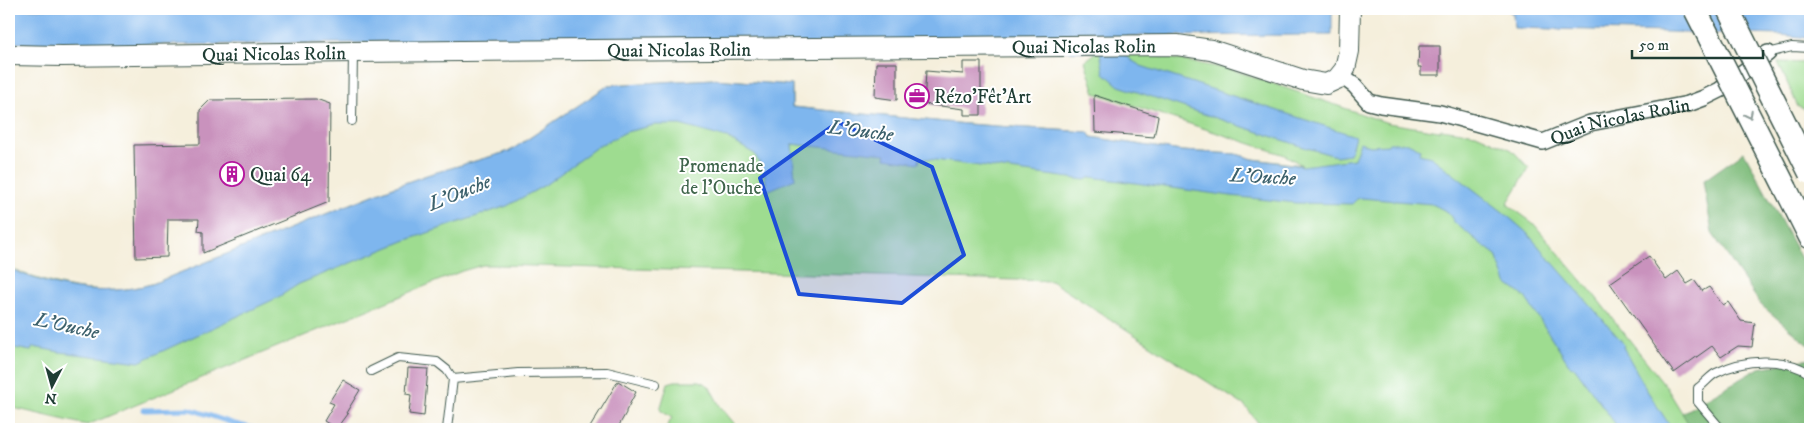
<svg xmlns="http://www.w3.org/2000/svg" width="1819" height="438" viewBox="0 0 1819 438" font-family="'IM FELL DW Pica',serif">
  <rect width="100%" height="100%" fill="#fff"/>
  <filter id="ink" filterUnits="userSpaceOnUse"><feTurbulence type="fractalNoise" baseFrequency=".02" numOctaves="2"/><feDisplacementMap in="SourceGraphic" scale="10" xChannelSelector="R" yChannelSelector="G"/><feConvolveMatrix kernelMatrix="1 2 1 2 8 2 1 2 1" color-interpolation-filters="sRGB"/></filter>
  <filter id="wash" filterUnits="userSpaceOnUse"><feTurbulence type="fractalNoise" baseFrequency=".0096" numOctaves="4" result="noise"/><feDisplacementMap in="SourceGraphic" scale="20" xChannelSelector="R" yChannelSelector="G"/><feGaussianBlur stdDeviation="1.12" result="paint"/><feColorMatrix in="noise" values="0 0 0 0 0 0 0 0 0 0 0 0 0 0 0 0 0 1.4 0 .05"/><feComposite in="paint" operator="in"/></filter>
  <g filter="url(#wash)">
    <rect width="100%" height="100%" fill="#f5efdc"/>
    <path fill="#9edc90" stroke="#5e8c62" d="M1131,51L1233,70L1388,123L1439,131L1441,129L1476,134L1512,150L1529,168L1507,204L1533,223L1591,291L1665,385L1692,429H1263L1245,406L1051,281L498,265H483L462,271L87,425L9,407V268C59,288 98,298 152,284L388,189L427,175L510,151L609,85L714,79L792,85V107L966,124L1088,132L1091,137L1181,151L1236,154L1253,159L1302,165L1285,155L1095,93L1085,61L1097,52Z
      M1778,62L1810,63V111L1798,107Z
      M675,381H700L709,386L720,406L733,422L742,429H665L672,418L660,410L668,383Z"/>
    <path fill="#7ebc7a" stroke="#4e7c57" d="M1744,152L1810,275V346L1761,305L1712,233L1703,181Z
      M1810,359V429H1692L1682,413L1759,368Z"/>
    <path fill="#7eb6ee" stroke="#4e7a91" d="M9,9H1810V38L1781,35L1514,28L1513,14L1506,9L1332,12V35L1126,36L1123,52L1131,60L1141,66L1355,136L1350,154L1336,156L1307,148L1119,86L1104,73L1100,52L647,40L46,46L9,42Z
      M714,79L792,85V107L966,124L1088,132L1091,137L1181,151L1236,154L1253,159L1303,166L1354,159L1360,142L1370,146L1388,145L1389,143H1408L1420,149L1419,154L1431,157L1503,212L1526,232L1625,345L1623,347L1648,392L1672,429H1619L1575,368L1570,366L1525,297L1506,283L1496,255L1481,244L1454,222L1448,212L1432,204L1361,198L1357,199L1352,204L1296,203L1231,196L1091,177L1085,180L920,158L919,163L885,158L886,154L792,144L795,179L767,191L765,175L755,154L727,138L680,125H655L626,132L598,146L545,185L507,206L404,241L299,284L277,298L139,362L60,352L33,347L31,351L9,347V268C56,290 102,297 152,284L388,189L427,175L510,151L609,85Z"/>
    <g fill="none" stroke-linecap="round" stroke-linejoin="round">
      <path stroke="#7eb6ee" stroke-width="5" d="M144,410L190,409L235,424L256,429"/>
    </g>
    <g id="blocks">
      <path fill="#c992bd" d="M1419,46H1440V75H1421V67H1418Z
        M963,62H981V115H964V109L924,104L926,71L963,74Z
        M876,63H897V100L875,97Z
        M1094,95L1158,116L1154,137L1095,132Z
        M316,99L330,104L329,202L203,253V232L198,231L199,219H168L167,257L136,258L134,145L200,144V110L210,100Z
        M1649,256L1666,280L1678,271L1687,284L1694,280L1702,291L1709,287L1723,305L1728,302L1741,321L1755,323L1752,347L1738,346L1721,357L1712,346L1674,373L1610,283Z
        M408,368L428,369L424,416L409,414L411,395L406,394Z
        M343,380L360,390L346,413L348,414L337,429L324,421L334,404L329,402Z
        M618,381L636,392L626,411V413L617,429H589Z"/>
    </g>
  </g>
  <g filter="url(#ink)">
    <use href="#blocks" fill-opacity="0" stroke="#3f584d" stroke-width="1"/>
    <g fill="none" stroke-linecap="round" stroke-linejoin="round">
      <defs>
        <path id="lane" d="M1768,53L1792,47L1810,48
          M352,121L353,53
          M371,371L398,358L437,362L447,370L453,379L447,429
          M453,379L518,373L607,372L656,384
          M1721,429L1698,402V388C1704,384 1710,376 1716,373C1743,359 1785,356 1810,374"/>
        <g id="street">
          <path id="s1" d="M1340,75L1355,86L1369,102L1381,105L1440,113L1543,142L1590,123L1688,104L1704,98L1720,90L1768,53"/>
        </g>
        <g id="secondary">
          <path id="s2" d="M9,55L62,56L353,52L1177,45L1211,50L1303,80L1326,84L1337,79L1345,69L1349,51L1350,9"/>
        </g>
        <path id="primary" d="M1786,189L1810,237"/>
      </defs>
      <use href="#lane" stroke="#3f584d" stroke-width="10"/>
      <use href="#street" stroke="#3f584d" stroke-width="18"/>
      <use href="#secondary" stroke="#3f584d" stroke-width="22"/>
      <use href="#primary" stroke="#3f584d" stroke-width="25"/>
      <use href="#lane" stroke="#fff" stroke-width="8"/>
      <use href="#street" stroke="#fff" stroke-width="15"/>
      <use href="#secondary" stroke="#fff" stroke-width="20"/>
      <use href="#primary" stroke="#fff" stroke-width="22"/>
      <defs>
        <path id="primary-bridge" d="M1695,9L1786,189
          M1728,9L1810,173"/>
      </defs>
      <use href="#primary-bridge" stroke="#3f584d" stroke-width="25" stroke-linecap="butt"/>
      <use href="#primary-bridge" stroke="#fff" stroke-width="22"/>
    </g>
    <defs><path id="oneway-chevron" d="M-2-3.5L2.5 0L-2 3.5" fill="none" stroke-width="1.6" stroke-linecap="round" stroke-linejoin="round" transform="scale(1.25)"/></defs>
    <use stroke="#8f9e9a" href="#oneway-chevron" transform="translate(1749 115) rotate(63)"/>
  </g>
  <path fill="#1d4ed8" fill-opacity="0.2" stroke="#1d4ed8" stroke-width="4" stroke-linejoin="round" d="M838,122L932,167L964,255L902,303L799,294L760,178Z"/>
  <defs>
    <symbol id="office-ring" viewBox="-11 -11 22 22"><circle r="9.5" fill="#fff" stroke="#b5179e" stroke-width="1.5"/><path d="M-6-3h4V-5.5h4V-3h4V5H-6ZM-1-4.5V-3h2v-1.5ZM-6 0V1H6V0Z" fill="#b5179e"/></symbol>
    <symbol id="building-ring" viewBox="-11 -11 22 22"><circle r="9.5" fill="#fff" stroke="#b5179e" stroke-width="1.5"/><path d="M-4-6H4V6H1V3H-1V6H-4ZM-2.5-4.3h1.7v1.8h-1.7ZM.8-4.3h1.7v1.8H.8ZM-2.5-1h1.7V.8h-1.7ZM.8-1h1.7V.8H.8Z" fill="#b5179e"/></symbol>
  </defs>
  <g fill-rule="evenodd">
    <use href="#office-ring" x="903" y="82" width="28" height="28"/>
    <use href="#building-ring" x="218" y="160" width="28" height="28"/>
  </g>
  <g text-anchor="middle" stroke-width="4" stroke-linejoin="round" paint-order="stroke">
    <g font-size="19" fill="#1f3d34" stroke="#fff">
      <text dy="7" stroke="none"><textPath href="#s2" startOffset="1075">Quai Nicolas Rolin</textPath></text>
      <text dy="7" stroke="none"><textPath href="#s2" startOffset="670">Quai Nicolas Rolin</textPath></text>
      <text dy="7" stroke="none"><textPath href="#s2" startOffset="265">Quai Nicolas Rolin</textPath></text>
      <text dy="7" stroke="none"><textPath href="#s1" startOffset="299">Quai Nicolas Rolin</textPath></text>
    </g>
    <g font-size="19" fill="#1f3d34" stroke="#fff" text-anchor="start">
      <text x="934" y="103">Rézo'Fêt'Art</text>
      <text x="250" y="181">Quai 64</text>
    </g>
    <g font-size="19" fill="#3f654b" stroke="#fff">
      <text x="721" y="172">Promenade<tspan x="721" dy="22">de l'Ouche</tspan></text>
    </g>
    <g font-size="20" font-style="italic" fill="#3c616c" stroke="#fff">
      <text transform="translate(861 130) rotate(7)" y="7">L'Ouche</text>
      <text transform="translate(1263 176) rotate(3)" y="7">L'Ouche</text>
      <text transform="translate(459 192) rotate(-22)" y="7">L'Ouche</text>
      <text transform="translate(67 325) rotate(12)" y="7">L'Ouche</text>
    </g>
  </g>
  <rect width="1819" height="438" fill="none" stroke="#fff" stroke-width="30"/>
  <g transform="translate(52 386) rotate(186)" stroke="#ffffff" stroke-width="4" paint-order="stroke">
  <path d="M0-4L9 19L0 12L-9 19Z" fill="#1f3d34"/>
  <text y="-8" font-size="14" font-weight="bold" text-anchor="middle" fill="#1f3d34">N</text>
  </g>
  <path d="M1632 50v8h131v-8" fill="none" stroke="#1f3d34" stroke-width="2.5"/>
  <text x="1639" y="50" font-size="15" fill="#1f3d34" stroke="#ffffff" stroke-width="4" paint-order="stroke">50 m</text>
</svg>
